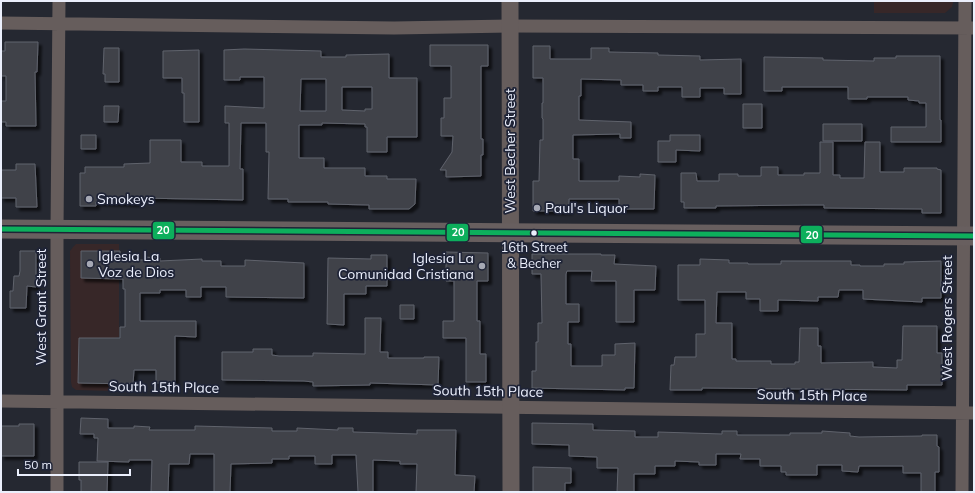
<svg xmlns="http://www.w3.org/2000/svg" width="975" height="493" viewBox="0 0 975 493" font-family="Mulish,sans-serif">
  <defs>
    <filter id="shadow"><feDropShadow dx="3.5" dy="3.5" stdDeviation="1" flood-color="#0009"/></filter>
  </defs>
  <rect width="100%" height="100%" fill="#252831"/>
  <path fill="#372728" d="M874,1H953V3L952,7L945,13H874Z
    M76,244H119V337L114,338V391L76,390L72,387L71,382L70,251L73,247Z"/>
  <path fill="#3f424a" stroke="#60636c" fill-rule="evenodd" filter="url(#shadow)" d="M5,42H38L37,72H35L36,126H6V122H1V101H6V76H1V51H5Z
    M430,45H488V66H481V139H483V155H481V176L446,177V170H440L452,152L453,136H441V118H444V98H451V66H430Z
    M533,46H550V59H591V48H609V52L658,53V55L700,56V60L741,59V94H724V88H700V97H682V87H658V91H643V85H621V80L581,79V96H579V120L631,122V138H620V134L573,135V159H579V181H619V176L640,177V174L655,175L654,209H619V199H569V211H533V181H539L540,140H543V119L542,118V103H543V78H533Z
    M104,48H119V82H105V74H103Z
    M244,49L321,51V57H346V55L389,54V78H417V137H387V152H367V127H365V124L322,123V125H299V158H324V168H365V176H387V179H416L415,204L409,209H369V205L328,204V202H288V199H268L269,152H266V123H241L240,169H243V200L140,198V203L96,202V206H80V173H85V167H124V164L150,163V140H181V162H202V166H229V123H225V106L264,108V77H240V80H224V50ZM301,79H326V111H300ZM342,87H372V109H365V111L342,110Z
    M199,50V122H184V93H182V78H163V51Z
    M896,56H940V120H941V142H891V127H926V103H919V101L908,100V97H867V99H848V87H782V91H764V57L823,58V60L874,61V58H896Z
    M743,104H762V128H743Z
    M104,106H119L118,122H104Z
    M823,124H862V141H823Z
    M81,135H96V149H81Z
    M670,135H700V151L676,150V162H658V141H670Z
    M820,142H833V175H840V178H864L865,142H880V172H904V168H937V169L941,170V213H922V209L824,208V205H804L716,206V208H684V202H681V173H696L697,181H719V174H738V176H761V167H778V175H804V173H820Z
    M16,164H35L37,207H16V198H1V170H16Z
    M20,251H36V287L27,286L26,308H10V291H13L14,276H19L20,271Z
    M81,251H120V260H144V257L160,258V261L202,259V261H221V266H245V260L304,263V298L226,297V287H201V297H186V290H160V293H140V321H196V337L175,336V383H156V370H134L133,384L78,383L79,338H120V327H125V289H123V279L81,278Z
    M446,252L488,253V281H477V321H480V354H486V382H466V338H443V321H454V281H446Z
    M532,254H601V255H615L614,264L656,266L655,290H634V322H616V281H591L592,271H567L566,274V304H579V322H568V344H571V366H602V355H615V344L635,343L634,388H625V390L532,388V371H536V342H538V323H542L541,274H532Z
    M371,255H387V286H366V294H344V325L327,324L328,258L371,259Z
    M700,259L729,260V263H748V264H781V261H851V265H860V266H884V264H904V262L941,261V298H922V302L863,299V290H839L838,297H818V301L778,300V311H760V299H746V292H717L716,323H732V359H736V361H771V364H795V362H799L800,328H818V346H821V363L873,362V367L897,368V360H902L903,326H937V353H942V385H907V390L702,388V390H670L671,365H674L675,357H696V334H705V300H678V265H700Z
    M400,305H414V319H400Z
    M365,318H381L380,352H388V358H424V357H439L438,385L370,383V385L313,386V382L304,381L222,380V352H253V349H272V355L279,356H313V353L365,354Z
    M81,418L108,419V428H134V426L150,427L149,430H195V426L272,428V431H297V428L338,430V428H353V432L417,434V430H456L455,475L475,476L474,492H416L417,464H400V461L373,460V492H358L356,455H332V464H315V456H289V459H272V463L231,464L230,492H214V454H190L189,464H169L168,492H151L152,460H129V462L97,461L98,438H94V434H80Z
    M532,423L593,424V430L635,431V437H658V432L722,434V431H737V435H790V433H822V431L850,433V436L859,437L922,436V435H937V446L939,447V472H935V492H921V473H903V466H859L858,472L842,471V465H817V475H786V472H781V466H760V459H740L741,454H716V465H699V462L675,461V466H655V474H634V492H617L618,468H597V457L569,456V445L532,444Z
    M19,424H34V456H1V426H19Z
    M79,462H108L107,492H81V480H79Z
    M533,467L571,468V483H565V492H533Z"/>
  <g fill="none" stroke-linecap="round" stroke-linejoin="round">
    <path stroke="#665d5c" stroke-width="13" d="M1,23L394,28L510,26L974,28
      M1,401L974,413
      M57,492V229L59,1
      M962,492L965,1"/>
    <path stroke="#665d5c" stroke-width="17" d="M510,1L511,492"/>
    <path stroke="#685f5f" stroke-width="19" d="M1,229L974,236"/>
    <defs>
      <path id="bus-1" d="M1,229L974,236"/>
    </defs>
    <use href="#bus-1" stroke="#1f2437" stroke-width="8"/>
    <use href="#bus-1" stroke="#0daf5c" stroke-width="5"/>
  </g>
  <g fill="#a6a9b5" stroke="#1f2437" stroke-width="1.5">
    <circle cx="89" cy="199" r="4"/>
    <circle cx="537" cy="208" r="4"/>
    <circle cx="90" cy="264" r="4"/>
    <circle cx="482" cy="266" r="4"/>
  </g>
  <circle fill="#ebeffc" stroke="#1f2437" stroke-width="1.5" cx="534" cy="233" r="3.5"/>
  <g text-anchor="middle" stroke-width="3.5" stroke-linejoin="round" paint-order="stroke">
    <g font-size="13" fill="#ebeffc" stroke="#1f2437">
      <text x="534" y="252">16th Street<tspan x="534" dy="16">&amp; Becher</tspan></text>
    </g>
    <g font-size="14" fill="#ebeffc" stroke="#1f2437">
      <text transform="translate(510 151) rotate(-90)" y="5">West Becher Street</text>
      <text transform="translate(41 307) rotate(-90)" y="5">West Grant Street</text>
      <text transform="translate(947 318) rotate(-90)" y="5">West Rogers Street</text>
      <text transform="translate(164 387) rotate(1)" y="5">South 15th Place</text>
      <text transform="translate(488 391) rotate(1)" y="5">South 15th Place</text>
      <text transform="translate(812 395) rotate(1)" y="5">South 15th Place</text>
    </g>
    <g font-size="14" fill="#ebeffc" stroke="#1f2437" text-anchor="start">
      <text x="97" y="204">Smokeys</text>
      <text x="545" y="213">Paul's Liquor</text>
      <text x="98" y="261">Iglesia La<tspan x="98" dy="16">Voz de Dios</tspan></text>
      <text x="474" y="263" text-anchor="end">Iglesia La<tspan x="474" dy="16">Comunidad Cristiana</tspan></text>
    </g>
  </g>
  <g stroke="#1f2437" stroke-width="1.5">
    <rect x="152" y="221" width="23" height="19" rx="4" fill="#0daf5c"/>
    <rect x="446" y="223" width="23" height="19" rx="4" fill="#0daf5c"/>
    <rect x="800" y="225" width="23" height="19" rx="4" fill="#0daf5c"/>
  </g>
  <g font-size="11" text-anchor="middle" font-weight="bold" fill="#fff">
    <text x="163" y="234">20</text>
    <text x="458" y="236">20</text>
    <text x="812" y="239">20</text>
  </g>
  <rect width="975" height="493" fill="none" stroke="#ebeffc" stroke-width="4"/>
  <path d="M18 469v6h112v-6" fill="none" stroke="#ebeffc" stroke-width="2"/>
  <text x="24" y="469" font-size="12" fill="#ebeffc" stroke="#1f2437" stroke-width="3" paint-order="stroke">50 m</text>
</svg>
